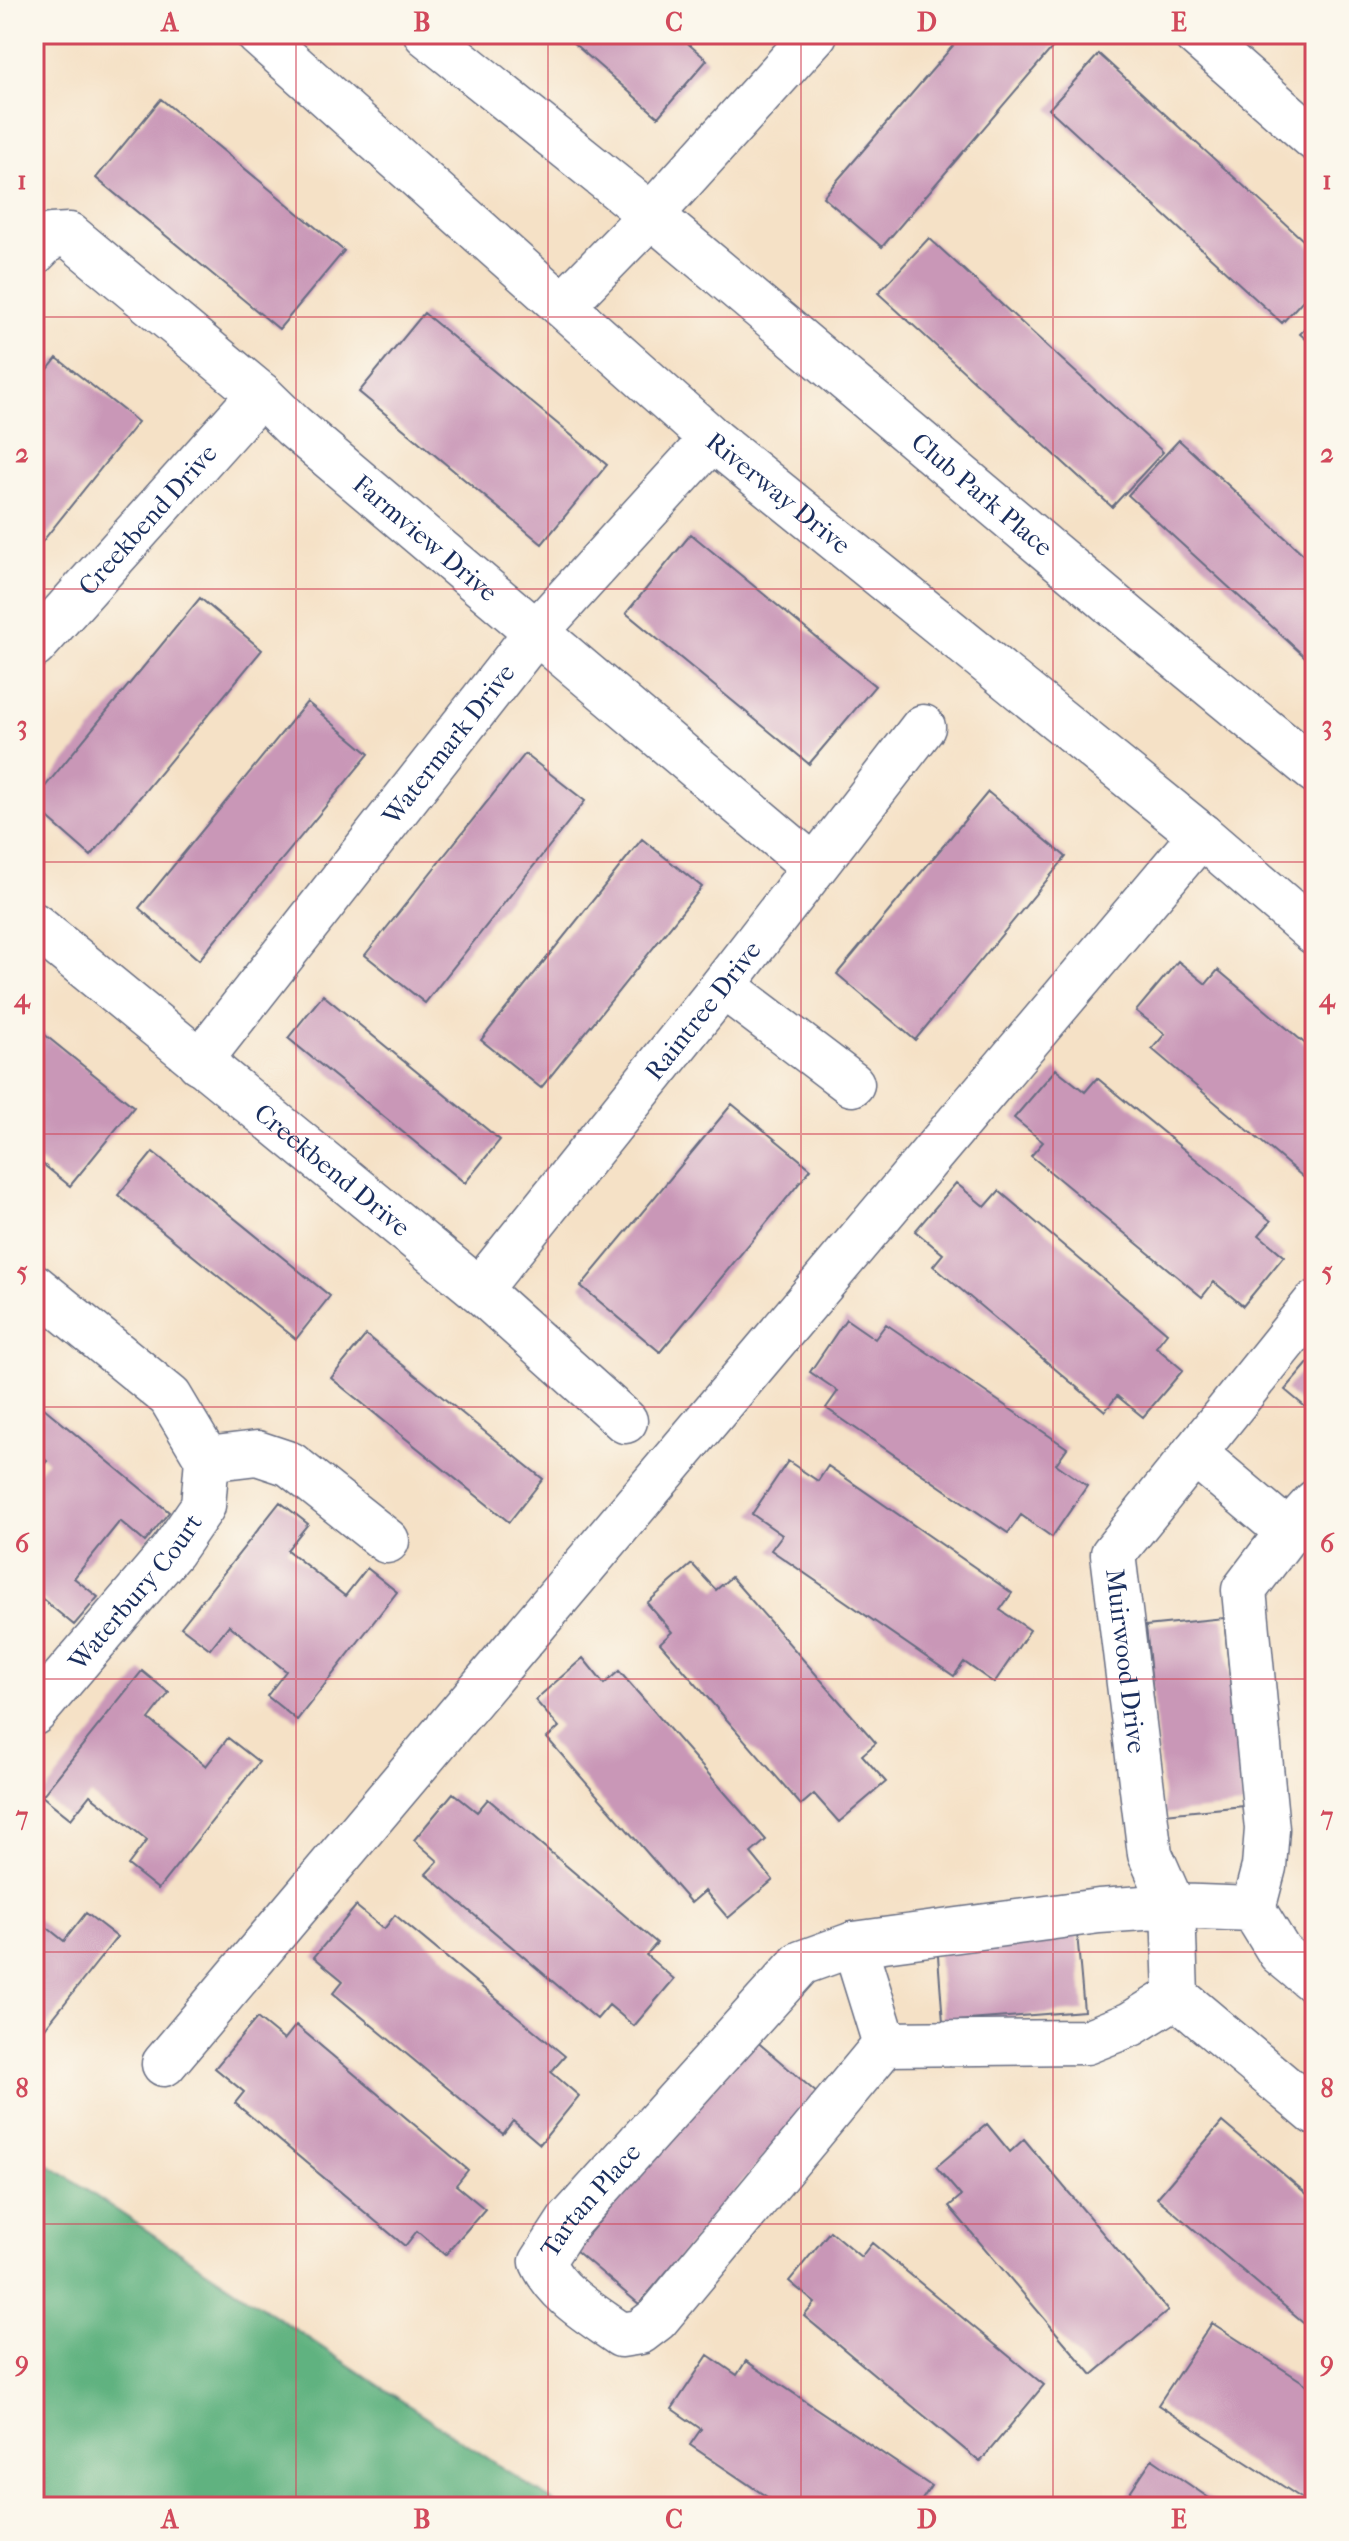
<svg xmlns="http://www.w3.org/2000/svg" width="1349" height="2541" viewBox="0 0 1349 2541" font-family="'IM FELL French Canon',serif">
  <rect width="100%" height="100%" fill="#fbf7ec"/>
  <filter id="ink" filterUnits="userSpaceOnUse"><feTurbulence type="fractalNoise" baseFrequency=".0125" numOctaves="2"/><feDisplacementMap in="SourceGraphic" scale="16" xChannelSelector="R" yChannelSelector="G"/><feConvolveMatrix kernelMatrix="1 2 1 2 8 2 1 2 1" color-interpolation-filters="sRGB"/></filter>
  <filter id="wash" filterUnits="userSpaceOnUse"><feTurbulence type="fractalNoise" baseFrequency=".006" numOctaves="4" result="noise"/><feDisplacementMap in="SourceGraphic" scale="32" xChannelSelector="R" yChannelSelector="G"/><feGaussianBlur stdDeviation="1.8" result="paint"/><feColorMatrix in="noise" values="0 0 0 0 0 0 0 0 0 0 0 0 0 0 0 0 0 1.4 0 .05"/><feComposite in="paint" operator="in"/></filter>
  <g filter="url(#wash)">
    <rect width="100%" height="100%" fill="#f5e1c6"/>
    <path fill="#60b280" stroke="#3e706f" stroke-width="2" d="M34,2155L561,2507H34Z"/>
    <g id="blocks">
      <path fill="#c997b7" d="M563,34H677L707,60L658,117Z
        M963,34H1064L882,247L823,197Z
        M1099,54L1315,251V287L1282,323L1049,109Z
        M161,99L344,251L279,329L96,178Z
        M929,238L1163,452L1112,507L878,293Z
        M424,313L607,465L542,544L359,392Z
        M1315,318V347L1300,334Z
        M57,358L138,422L34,552V387Z
        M1179,440L1315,565V666L1128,495Z
        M691,534L875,686L809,764L626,613Z
        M200,598L262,650L91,856L34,806V800Z
        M307,702L369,754L199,960L139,908Z
        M525,754L585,801L425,1003L365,955Z
        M988,792L1066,857L915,1040L837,974Z
        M642,839L702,887L541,1088L481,1040Z
        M1178,961L1206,984L1218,970L1315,1052V1187L1152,1049L1165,1034L1136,1011Z
        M323,995L500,1140L465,1183L288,1038Z
        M34,1026L134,1107L70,1186L34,1157Z
        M1056,1069L1085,1092L1097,1078L1271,1221L1259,1235L1284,1256L1243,1306L1214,1282L1202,1297L1031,1156L1043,1142L1014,1118Z
        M732,1104L811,1169L660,1352L581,1286Z
        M153,1152L330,1296L296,1339L118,1195Z
        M956,1183L985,1207L999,1191L1167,1333L1156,1347L1183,1370L1143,1417L1117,1396L1105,1411L933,1266L943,1254L915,1231Z
        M846,1319L875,1339L886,1324L1067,1448L1056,1464L1087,1486L1052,1537L1021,1515L1008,1533L826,1408L838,1391L810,1372Z
        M366,1335L543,1479L509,1522L331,1378Z
        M1315,1355V1415L1285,1390Z
        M44,1408L169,1512L145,1542L120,1521L74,1578L98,1597L74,1625L34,1592V1476L47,1461L34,1450V1421Z
        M788,1461L818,1481L828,1466L1012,1593L1000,1610L1030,1630L994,1683L964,1662L954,1676L771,1550L782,1535L752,1514Z
        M280,1502L308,1524L287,1550L345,1596L367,1568L397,1592L297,1720L267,1696L286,1671L229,1625L210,1649L181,1627Z
        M692,1564L716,1590L731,1577L876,1743L862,1755L886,1782L839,1822L814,1794L801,1805L660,1643L672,1632L647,1603Z
        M1224,1618L1243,1806L1165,1814L1146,1626Z
        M583,1658L604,1684L619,1671L766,1840L751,1853L773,1880L728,1918L705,1891L691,1903L547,1738L559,1727L535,1700Z
        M142,1671L169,1693L149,1719L206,1766L228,1738L259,1762L158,1889L128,1865L147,1840L90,1795L71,1819L42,1796Z
        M453,1793L477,1812L488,1799L657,1943L646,1955L674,1979L634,2026L609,2005L597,2019L426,1874L438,1861L414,1840Z
        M356,1906L384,1929L395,1915L565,2056L551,2072L579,2096L540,2144L513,2121L503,2134L333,1993L343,1981L314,1957Z
        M86,1913L117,1937L34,2042V1917L64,1941Z
        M1077,1933L1084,2011L943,2022L937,1943Z
        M257,2018L284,2040L296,2025L468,2170L456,2185L485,2209L445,2255L417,2231L405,2246L235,2103L244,2092L215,2068Z
        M754,2039L818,2094L639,2304L575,2250Z
        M1222,2122L1315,2201V2332L1157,2198Z
        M987,2124L1010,2152L1024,2139L1168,2311L1092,2375L949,2206L961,2196L936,2167Z
        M830,2231L861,2257L872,2243L1044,2385L980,2462L804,2316L815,2303L789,2281Z
        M1212,2323L1315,2390V2507L1158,2405Z
        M708,2355L737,2375L746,2361L931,2486L917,2507H782L690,2445L701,2429L672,2409Z
        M1152,2459L1222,2507H1120Z"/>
    </g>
  </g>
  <g filter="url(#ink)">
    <use href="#blocks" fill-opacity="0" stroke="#676d82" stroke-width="2"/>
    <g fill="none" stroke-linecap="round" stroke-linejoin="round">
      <defs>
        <g id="minor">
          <path id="s1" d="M258,34L712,439L1201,835L1315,933"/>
          <path id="s2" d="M426,34L651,215L1136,624L1315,771"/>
          <path d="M1195,34L1315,139"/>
          <path id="s3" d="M34,253L51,236L69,235L260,394L293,426L813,866"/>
          <path d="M563,305L651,215L815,34"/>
          <path id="s4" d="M34,646L260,394"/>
          <path id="s5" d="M34,925L479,1290L625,1421"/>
          <path d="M723,986L852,1084"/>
          <path id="s6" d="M199,1062L537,631L712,439"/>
          <path d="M34,1286L170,1397L207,1459"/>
          <path id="s7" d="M479,1290L714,997L923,727"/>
          <path id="s8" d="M1315,1303L1113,1554L1150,1854L1173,1906L1253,1909L1280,1953L1315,1982"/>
          <path d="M1194,1453L1288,1532"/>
          <path d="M207,1459L257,1453L290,1464L387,1541"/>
          <path id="s9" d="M34,1713L172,1551L203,1506L207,1459"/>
          <path d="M1253,1909L1264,1867L1267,1829L1244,1590L1288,1532L1315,1502"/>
          <path d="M854,1944L885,2044"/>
          <path id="s10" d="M1176,1996L1131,2024L1086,2042L885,2044L657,2319L640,2332L621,2335C592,2314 558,2296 542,2262L568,2222L801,1963L854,1944L1099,1911L1173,1906L1176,1996L1315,2113"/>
          <path d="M164,2064L1201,835"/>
        </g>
      </defs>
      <use href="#minor" stroke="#676d82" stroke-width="47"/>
      <use href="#minor" stroke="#fff" stroke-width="44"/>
    </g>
  </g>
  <path fill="none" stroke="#d1495b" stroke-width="2" stroke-opacity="0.55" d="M296,34V2507M548,34V2507M801,34V2507M1053,34V2507M34,317H1315M34,589H1315M34,862H1315M34,1134H1315M34,1407H1315M34,1679H1315M34,1952H1315M34,2224H1315"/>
  <g text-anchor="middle" stroke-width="6" stroke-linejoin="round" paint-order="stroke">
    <g font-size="26" fill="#1b2f5e" stroke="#fbf7ec">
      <text dy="9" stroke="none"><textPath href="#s1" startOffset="694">Riverway Drive</textPath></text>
      <text dy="9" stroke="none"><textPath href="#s2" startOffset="722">Club Park Place</textPath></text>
      <text dy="9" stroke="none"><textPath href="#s4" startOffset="170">Creekbend Drive</textPath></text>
      <text dy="9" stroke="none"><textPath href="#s3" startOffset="510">Farmview Drive</textPath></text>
      <text dy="9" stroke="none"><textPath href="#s6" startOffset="404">Watermark Drive</textPath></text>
      <text dy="9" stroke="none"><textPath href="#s7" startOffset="358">Raintree Drive</textPath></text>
      <text dy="9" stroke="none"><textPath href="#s5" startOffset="386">Creekbend Drive</textPath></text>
      <text dy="9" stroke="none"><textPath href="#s9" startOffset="158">Waterbury Court</textPath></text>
      <text dy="9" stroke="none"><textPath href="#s8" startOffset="430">Muirwood Drive</textPath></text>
      <text dy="9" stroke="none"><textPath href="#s10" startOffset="888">Tartan Place</textPath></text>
    </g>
  </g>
  <rect width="1349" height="2541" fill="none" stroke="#fbf7ec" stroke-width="88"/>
  <rect x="44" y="44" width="1261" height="2453" fill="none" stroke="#d1495b" stroke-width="3"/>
  <g font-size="26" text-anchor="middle" font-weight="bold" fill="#d1495b">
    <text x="170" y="31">A</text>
    <text x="422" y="31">B</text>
    <text x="674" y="31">C</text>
    <text x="927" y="31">D</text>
    <text x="1179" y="31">E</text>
    <text x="22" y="189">1</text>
    <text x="1327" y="189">1</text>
    <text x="22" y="462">2</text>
    <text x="1327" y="462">2</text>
    <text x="22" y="734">3</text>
    <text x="1327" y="734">3</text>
    <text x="22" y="1007">4</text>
    <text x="1327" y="1007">4</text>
    <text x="22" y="1280">5</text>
    <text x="1327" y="1280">5</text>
    <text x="22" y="1552">6</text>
    <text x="1327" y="1552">6</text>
    <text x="22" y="1825">7</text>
    <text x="1327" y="1825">7</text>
    <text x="22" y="2097">8</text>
    <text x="1327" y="2097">8</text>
    <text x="22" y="2370">9</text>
    <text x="1327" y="2370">9</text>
    <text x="170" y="2528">A</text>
    <text x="422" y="2528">B</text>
    <text x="674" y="2528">C</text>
    <text x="927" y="2528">D</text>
    <text x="1179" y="2528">E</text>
  </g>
</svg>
